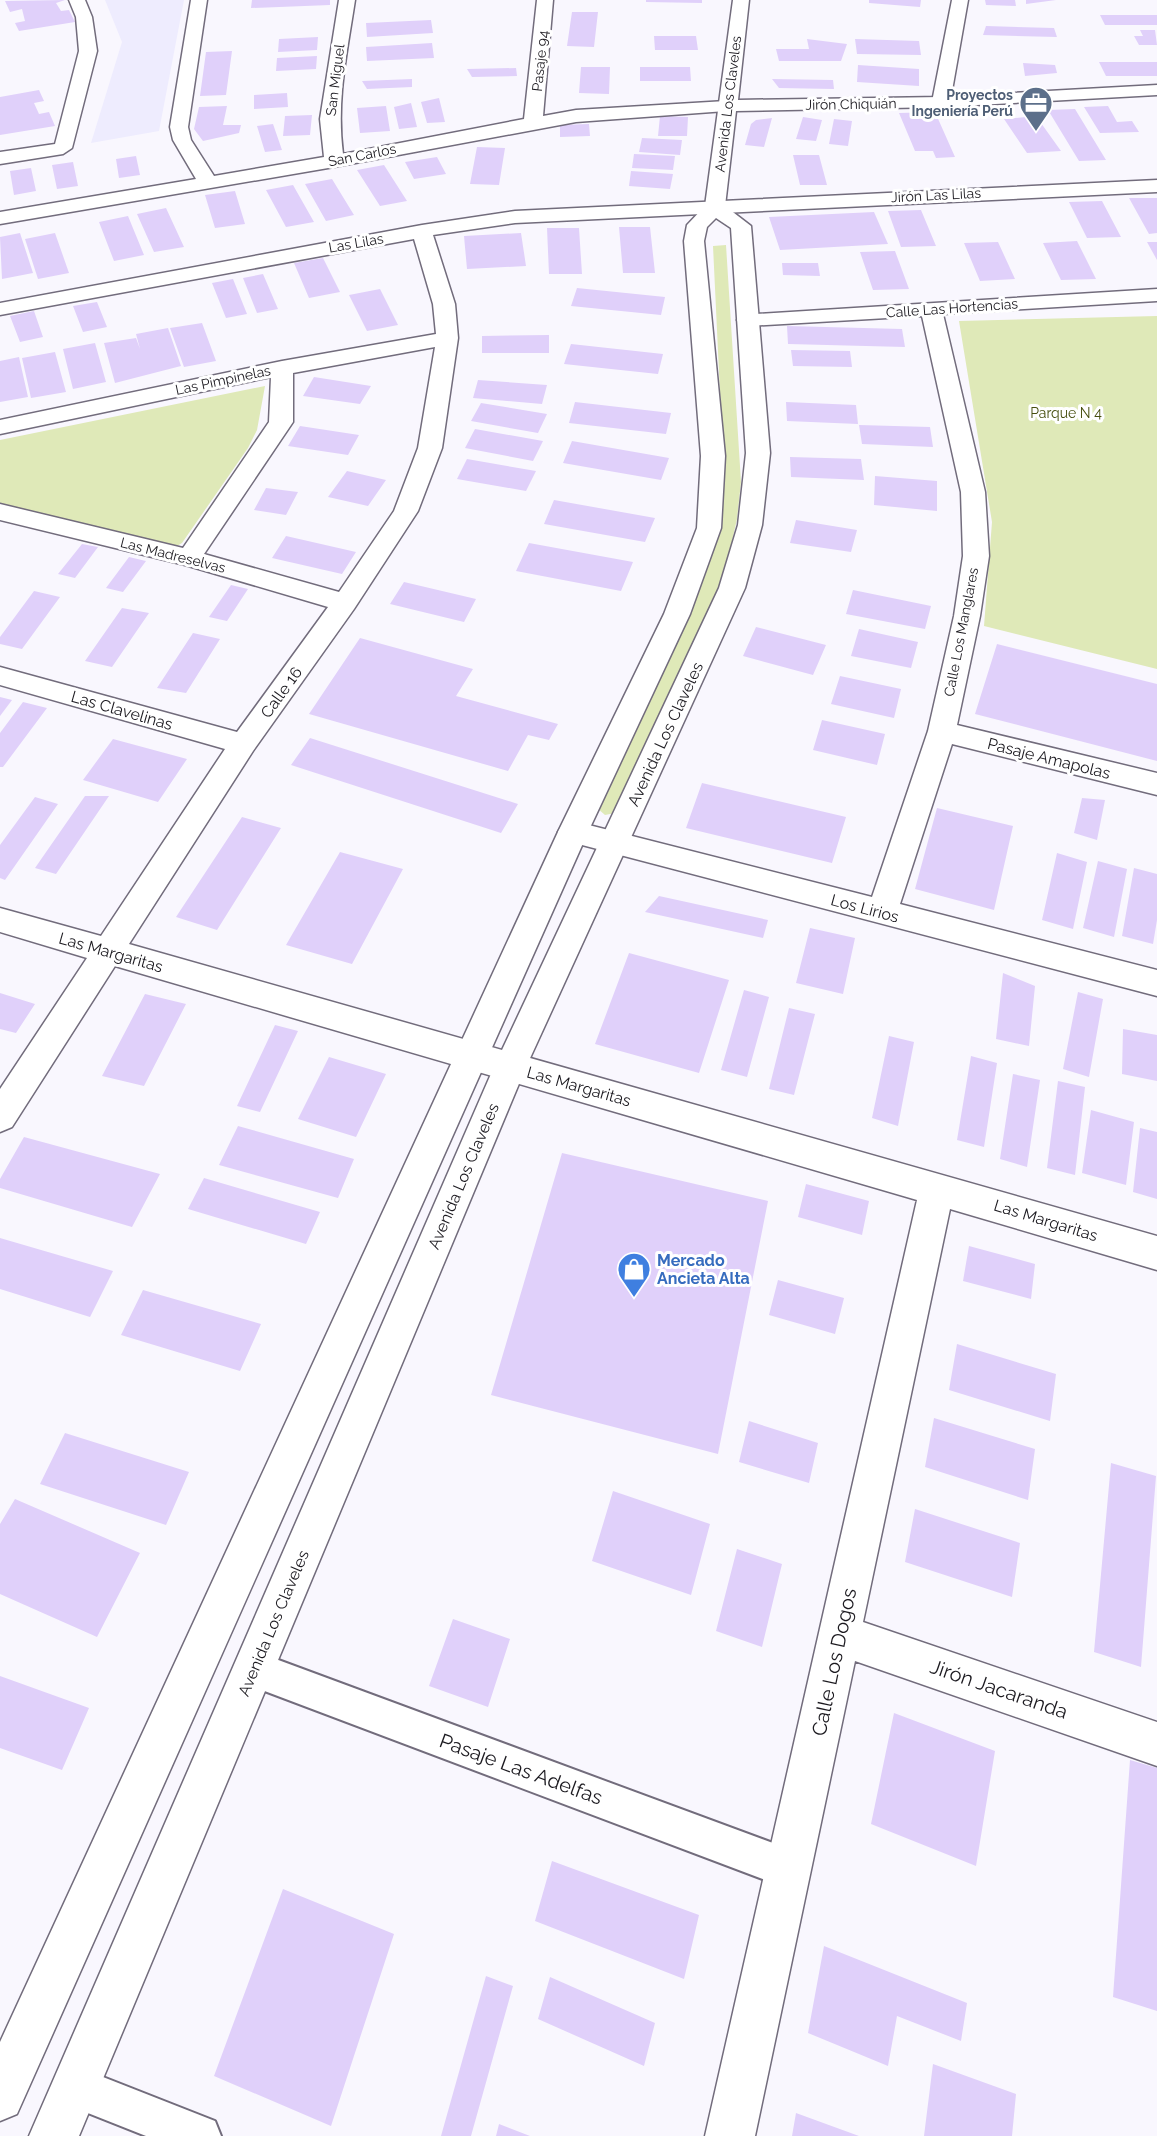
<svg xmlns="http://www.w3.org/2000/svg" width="1157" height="2136" viewBox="0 0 1157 2136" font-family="Raleway,sans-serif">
  <rect width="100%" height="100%" fill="#f9f7fe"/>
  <path fill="#eeecfe" d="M105,0H184L159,131L91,143L122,42Z"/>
  <path fill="#dfe9b8" d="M726,245L741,482L737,519L723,581L620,812L605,815L597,808L721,482V414L713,246Z
    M1157,316V669L984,626L992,522L959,321Z
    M265,386L257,430L248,448L182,543L170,550L0,508V440Z"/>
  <path fill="#e0d0fa" d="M65,0L56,3L61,11L69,10L75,22L19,31L15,23L25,21L22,9L10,12L5,1Z
    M252,0H330V5L251,8Z
    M646,0H702V3L646,2Z
    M869,0H921L920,7L869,3Z
    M985,0H1015L1016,6L986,5Z
    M1026,0H1056L1026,4Z
    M572,12H598L594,47L567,46Z
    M1100,15H1157V25H1105Z
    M431,20L433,33L367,37L366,23Z
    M986,26L1054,28L1057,37L983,35Z
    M1140,30H1155L1157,45H1139L1134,36H1143Z
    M654,36H696L698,50H655Z
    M318,37L317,50L278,52L279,39Z
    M807,39L847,44L841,61H779L776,49H809Z
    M855,39L919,41L921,55L857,54Z
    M432,43L434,58L367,61L366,47Z
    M232,51L226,95L200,96L206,52Z
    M317,56L316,69L276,71L277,58Z
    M1099,62H1157V76H1106Z
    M1023,63L1055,65L1057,73L1025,76Z
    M858,65L919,69V86L857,82Z
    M581,67H610L609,94L579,93Z
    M640,67H690L691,81H640Z
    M516,68L517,76L472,77L467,69Z
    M412,79V87L367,89L362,81Z
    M772,79L833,80L834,89L779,88Z
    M39,90L44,101L34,103L39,114L49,112L55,126L0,135V97Z
    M287,93L288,107L254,109V95Z
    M439,98L445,122L427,123L421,102Z
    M411,103L417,127L399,129L394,107Z
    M227,106L223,125H241L239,133L203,141L194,129L199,107Z
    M386,106L390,131L360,133L357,108Z
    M1108,106L1117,122L1132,121L1139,132L1100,133L1084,107Z
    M1075,109L1106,160L1079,161L1048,110Z
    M935,112L955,157L936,158L933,151H915L899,113Z
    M312,115L310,135L283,136L285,116Z
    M660,116L688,117L687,136H658Z
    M1036,116L1061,151L1027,153L1004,119Z
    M803,117L822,120L816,141L796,139Z
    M772,118L764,147L745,145L751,124L756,120Z
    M834,119L852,121L848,146L829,144Z
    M273,124L282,150L265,152L257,126Z
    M589,124L590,136L560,137V125Z
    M642,138L682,140L680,155L639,152Z
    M477,147L505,148L499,185L470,184Z
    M634,154L675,156L673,170L632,168Z
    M793,155H819L827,185H800Z
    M136,156L140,175L119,178L116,159Z
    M437,157L446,174L414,179L405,162Z
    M73,162L78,186L57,189L52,165Z
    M384,165L407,201L380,206L357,170Z
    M31,168L36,191L14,195L10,171Z
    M631,171L673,174L670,189L629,186Z
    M332,179L354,215L326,221L305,184Z
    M293,185L314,222L286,227L266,190Z
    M235,191L245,224L215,228L205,195Z
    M1129,198H1157V233L1149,234Z
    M1102,201L1121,237L1087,238L1069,202Z
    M166,208L184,247L154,252L137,214Z
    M921,210L936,246L901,247L888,211Z
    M874,212L888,244L780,250L769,217Z
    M128,216L144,255L114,261L99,222Z
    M619,227H650L655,273H623Z
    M547,228H579L582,274H549Z
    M20,233L33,273L2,279L0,237Z
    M55,233L69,273L38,279L25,239Z
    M521,233L526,266L467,269L464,236Z
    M1077,241L1096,279L1061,280L1043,243Z
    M998,242L1015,279L980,281L964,243Z
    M1147,242H1157V260Z
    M895,251L909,289L873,290L860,252Z
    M323,258L340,292L309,298L294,263Z
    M782,263H818L820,276L783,275Z
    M263,274L278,309L257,313L243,278Z
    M233,279L247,314L226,318L212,283Z
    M577,288L665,297L661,315L571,306Z
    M380,289L398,325L367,331L349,295Z
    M97,302L107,327L83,332L73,306Z
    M34,311L43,337L20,342L10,316Z
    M202,323L216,361L184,367L170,328Z
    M787,326L902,329L905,347L788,344Z
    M168,328L181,366L115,383L104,343L136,338L140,349L136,334Z
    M549,335V353H482V336Z
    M95,343L106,382L73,389L63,349Z
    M571,344L663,354L658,374L564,364Z
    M791,350L850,351L852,367L793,366Z
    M55,352L66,392L31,398L22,358Z
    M19,357L28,397L0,402V361Z
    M314,377L371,386L360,404L303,396Z
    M478,380L547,385L542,404L473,398Z
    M575,402L671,413L666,434L569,423Z
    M786,402L856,405L858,424L787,421Z
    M481,403L547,414L538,433L471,421Z
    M859,425L930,427L933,447L862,444Z
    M300,426L359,435L348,455L288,446Z
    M475,429L543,441L533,461L465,448Z
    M572,441L669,458L661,480L563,463Z
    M790,457L861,459L864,480L791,477Z
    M467,459L536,471L526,491L457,479Z
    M347,471L386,480L368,506L328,497Z
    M875,476L937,481V511L874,505Z
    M266,488L298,492L286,515L254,510Z
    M554,500L655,518L645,542L544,524Z
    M796,520L857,530L851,552L790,543Z
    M286,536L356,552L342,574L272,558Z
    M529,543L633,562L621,591L516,571Z
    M82,544L98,547L75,578L58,574Z
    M129,557L146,561L123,592L106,588Z
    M404,582L476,599L464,622L390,604Z
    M231,585L248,589L227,621L209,617Z
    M853,590L931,606L925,629L846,614Z
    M34,591L60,597L22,649L0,644V637Z
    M122,608L149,613L112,667L85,661Z
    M756,627L826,645L813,675L743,656Z
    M859,629L918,642L911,668L851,656Z
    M193,633L220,639L186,693L157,688Z
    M360,638L473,669L456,696L558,724L549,740L528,735L508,771L309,714Z
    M997,644L1157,684V761L975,714Z
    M840,676L901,689L894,718L831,704Z
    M0,697L12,700L0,716Z
    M23,702L47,708L3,767H0V733Z
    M822,720L885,734L877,765L813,750Z
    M310,738L518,804L501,833L291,765Z
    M113,739L187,759L158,802L83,780Z
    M702,783L846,817L832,863L686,828Z
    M85,796H109L56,874L35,868Z
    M35,797L58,804L5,880L0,878V845Z
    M1082,798L1105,800L1097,840L1074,833Z
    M937,808L1013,826L994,910L915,889Z
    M242,817L281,828L217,930L176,917Z
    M340,852L403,869L352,964L286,945Z
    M1057,853L1087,862L1073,929L1042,920Z
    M1098,861L1127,869L1114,937L1083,928Z
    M1134,868L1157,874V920L1153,944L1122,936Z
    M659,896L768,920L763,938L645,912Z
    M810,928L855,938L843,994L796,983Z
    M629,953L729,980L699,1073L595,1044Z
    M1003,973L1035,986L1029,1046L996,1039Z
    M744,990L769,997L747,1077L721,1070Z
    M1078,992L1103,999L1089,1077L1063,1069Z
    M0,993L35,1004L16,1033L0,1029Z
    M145,994L186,1004L144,1086L102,1076Z
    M789,1008L815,1014L794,1095L769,1089Z
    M275,1025L298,1031L260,1112L237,1106Z
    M1123,1029L1157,1035V1081L1122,1074Z
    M889,1036L914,1042L898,1126L872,1118Z
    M971,1056L997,1063L984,1147L957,1140Z
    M329,1057L386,1074L356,1137L298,1119Z
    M1013,1074L1040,1080L1027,1167L1000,1159Z
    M1058,1081L1085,1087L1075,1175L1047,1168Z
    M1091,1110L1134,1122L1126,1185L1082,1173Z
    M238,1126L354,1159L338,1198L219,1165Z
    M1140,1128L1157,1132V1199L1133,1192Z
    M24,1137L160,1174L132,1227L0,1188V1179Z
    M562,1153L768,1201L718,1454L491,1395Z
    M204,1178L320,1212L306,1244L188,1209Z
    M806,1184L869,1201L862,1235L798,1217Z
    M0,1238L113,1271L90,1317L0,1289Z
    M969,1246L1035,1264L1031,1299L963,1281Z
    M778,1280L844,1298L835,1334L769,1315Z
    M143,1290L261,1324L240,1371L121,1335Z
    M957,1344L1056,1374L1050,1421L949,1390Z
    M934,1418L1035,1449L1028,1500L925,1467Z
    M749,1421L818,1443L809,1483L739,1462Z
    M65,1433L189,1472L166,1525L40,1484Z
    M1111,1463L1156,1476L1141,1667L1094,1652Z
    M613,1491L710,1524L691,1595L592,1561Z
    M15,1499L140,1553L97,1637L0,1594V1524Z
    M915,1509L1020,1543L1012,1597L905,1562Z
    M737,1549L782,1564L762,1647L716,1631Z
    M453,1619L510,1639L488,1707L429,1686Z
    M0,1676L89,1708L62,1770L0,1748Z
    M894,1713L995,1751L976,1866L871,1824Z
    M1130,1760L1157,1768V2011L1113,1997Z
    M552,1861L699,1915L684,1979L535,1921Z
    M283,1889L394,1934L331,2126L214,2076Z
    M824,1946L967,2003L961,2041L897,2016L888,2066L808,2033Z
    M486,1976L513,1986L471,2136H441Z
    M550,1977L655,2023L644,2066L538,2019Z
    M933,2064L1016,2094L1012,2136H924Z
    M796,2113L859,2136H792Z
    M499,2124L530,2136H496Z"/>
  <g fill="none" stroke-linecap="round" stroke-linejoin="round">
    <defs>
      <path id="lane" d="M254,1651L789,1849L803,1855L809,1869L803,1883L789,1889L254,1687L241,1682L236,1669L241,1656Z
        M75,2066L215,2121L221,2136H146L60,2102L54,2087L60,2072Z"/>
      <path id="street" d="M69,0H85L92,17L97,51L72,148L63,154L0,164V152L55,144L79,51L76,17Z
        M191,0H207L188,127L191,140L214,176L324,157L320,119L339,0H355C347,53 336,100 343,154L524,119L537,0H553L543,116L576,110L726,101L735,106L726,111L576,122L334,167L0,224V212L196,179L173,140L170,127Z
        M952,0H968L950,102L941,107L932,102Z
        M1157,180V192L515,223L433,235L455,304L458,338L442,448L418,511L354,609L253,751L129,944L1157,1236V1270L950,1209L863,1622L1157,1722V1766L855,1661L755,2136H705L917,1200L115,966L12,1127L0,1132V1089L87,958L0,932V908L101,936L225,749L0,685V667L237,732L328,607L185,565L0,520V504L183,548L269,422L271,377L0,434V420L282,361L436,334L433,304L414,239L0,315V303L422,225L515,211ZM435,347L418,448L394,511L339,592L204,554L293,422V373Z
        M1157,289V301L943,314L985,492L989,556L980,616L957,725L1157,773V795L952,744L900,904L1157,970V996L563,840L558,832L563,824L573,821L872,897L928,731L954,616L963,556L961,492L922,316L748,326L740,325L737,320L740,315Z"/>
      <path id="secondary" d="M733,0H749L738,100L941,97L1157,85V95L941,107L736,111L725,206L751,226L770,453L762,525L745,588L526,1067L79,2136H29L494,1067L719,588L738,525L746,453L731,228L716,218L707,227L704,241L725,456L721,528L690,614L588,832L17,2114L0,2121V2042L558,832L664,614L697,528L701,456L684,241L687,225L705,206Z"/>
    </defs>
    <use href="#lane" stroke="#726c7c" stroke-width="4"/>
    <use href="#street" stroke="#726c7c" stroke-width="3"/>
    <use href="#secondary" stroke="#726c7c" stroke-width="3"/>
    <use href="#lane" fill="#fff" fill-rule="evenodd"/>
    <use href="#street" fill="#fff" fill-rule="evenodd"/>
    <use href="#secondary" fill="#fff" fill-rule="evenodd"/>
  </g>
  <defs>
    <symbol id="office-pin" viewBox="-11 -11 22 30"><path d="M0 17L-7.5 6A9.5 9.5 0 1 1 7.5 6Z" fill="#5c6f8a" stroke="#fff"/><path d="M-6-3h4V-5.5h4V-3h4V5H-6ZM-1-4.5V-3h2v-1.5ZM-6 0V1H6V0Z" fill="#fff"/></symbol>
    <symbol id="shop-pin" viewBox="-11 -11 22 30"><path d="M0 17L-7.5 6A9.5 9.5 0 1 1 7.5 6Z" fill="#3f7fe0" stroke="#fff"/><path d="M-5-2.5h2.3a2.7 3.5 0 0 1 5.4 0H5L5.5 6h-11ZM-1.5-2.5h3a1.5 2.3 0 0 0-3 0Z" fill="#fff"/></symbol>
  </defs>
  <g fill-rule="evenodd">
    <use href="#office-pin" x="1017" y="84" width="38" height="52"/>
    <use href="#shop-pin" x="615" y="1250" width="38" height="52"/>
  </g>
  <g text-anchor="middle" stroke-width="6" stroke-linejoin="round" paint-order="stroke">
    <g font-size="14" fill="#1b191f" stroke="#fff">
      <text transform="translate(540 61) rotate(-84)" y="5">Pasaje 94</text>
      <text transform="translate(335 80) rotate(-83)" y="5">San Miguel</text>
      <text transform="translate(728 104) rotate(-83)" y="5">Avenida Los Claveles</text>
      <text transform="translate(851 104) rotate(-1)" y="5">Jirón Chiquián</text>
      <text transform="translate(362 155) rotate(-11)" y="5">San Carlos</text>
      <text transform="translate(936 195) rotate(-3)" y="5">Jirón Las Lilas</text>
      <text transform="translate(356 243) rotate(-10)" y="5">Las Lilas</text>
      <text transform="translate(952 308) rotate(-4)" y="5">Calle Las Hortencias</text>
      <text transform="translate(223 380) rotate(-12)" y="5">Las Pimpinelas</text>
      <text transform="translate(173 555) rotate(14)" y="5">Las Madreselvas</text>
      <text transform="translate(961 632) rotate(-79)" y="5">Calle Los Manglares</text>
    </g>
    <g font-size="14" font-weight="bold" fill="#4e5e75" stroke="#fff" text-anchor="end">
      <text x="1013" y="100">Proyectos<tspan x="1013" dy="16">Ingeniería Perú</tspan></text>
    </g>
    <g font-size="14" fill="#464e0e" stroke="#fff">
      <text x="1066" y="418">Parque N 4</text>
    </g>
    <g font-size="16" fill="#1b191f" stroke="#fff">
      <text transform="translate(281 692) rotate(-54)" y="6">Calle 16</text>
      <text transform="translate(122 710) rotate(16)" y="6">Las Clavelinas</text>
      <text transform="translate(665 734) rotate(-65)" y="6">Avenida Los Claveles</text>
      <text transform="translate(1049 758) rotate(14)" y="6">Pasaje Amapolas</text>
      <text transform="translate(865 908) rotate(15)" y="6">Los Lirios</text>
      <text transform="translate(111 952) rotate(16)" y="6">Las Margaritas</text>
      <text transform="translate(579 1086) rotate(16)" y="6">Las Margaritas</text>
      <text transform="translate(463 1176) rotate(-67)" y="6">Avenida Los Claveles</text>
      <text transform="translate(1046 1220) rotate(17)" y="6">Las Margaritas</text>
      <text transform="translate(273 1623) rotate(-67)" y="6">Avenida Los Claveles</text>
    </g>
    <g font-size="16" font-weight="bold" fill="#366cbe" stroke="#fff" text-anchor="start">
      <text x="657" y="1266">Mercado<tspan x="657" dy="18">Ancieta Alta</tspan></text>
    </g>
    <g font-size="20" fill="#1b191f" stroke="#fff">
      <text transform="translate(834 1662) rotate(-78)" y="7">Calle Los Dogos</text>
      <text transform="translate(999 1689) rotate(19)" y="7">Jirón Jacaranda</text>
      <text transform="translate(521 1769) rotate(20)" y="7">Pasaje Las Adelfas</text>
    </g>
  </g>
</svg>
